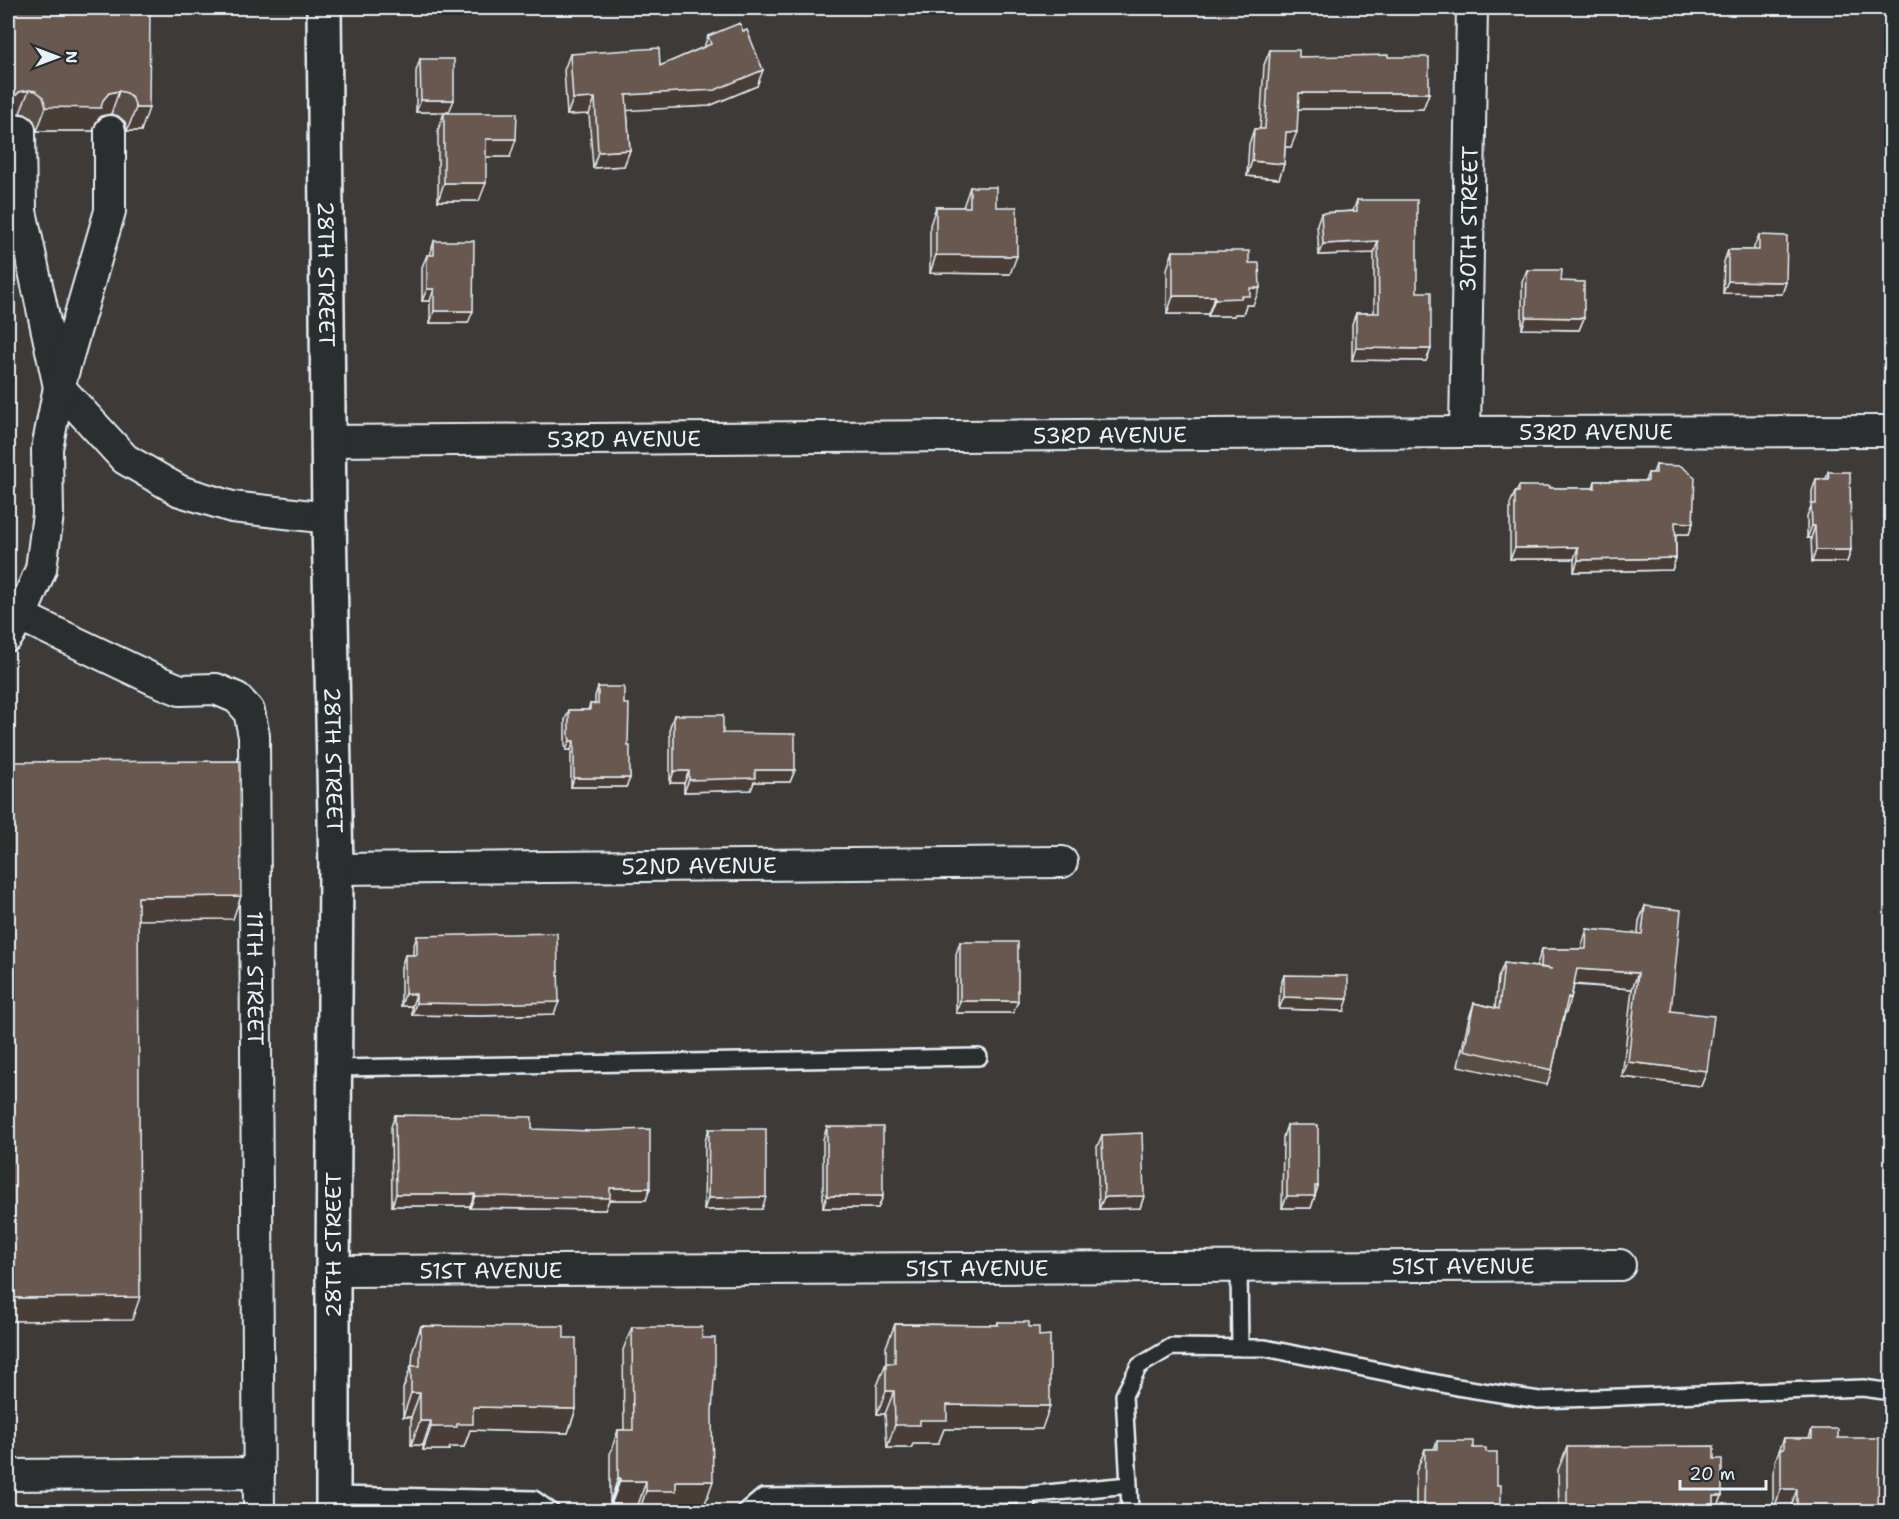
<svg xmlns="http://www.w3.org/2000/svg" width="1899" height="1519" viewBox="0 0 1899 1519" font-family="'Shantell Sans',sans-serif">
  <rect width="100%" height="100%" fill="#3d3a38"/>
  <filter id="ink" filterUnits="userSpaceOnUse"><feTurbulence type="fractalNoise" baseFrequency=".0167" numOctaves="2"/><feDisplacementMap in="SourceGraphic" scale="12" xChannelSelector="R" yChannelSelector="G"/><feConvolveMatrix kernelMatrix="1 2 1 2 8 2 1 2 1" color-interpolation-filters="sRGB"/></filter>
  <g filter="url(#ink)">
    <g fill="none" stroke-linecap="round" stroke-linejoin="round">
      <defs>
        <path id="lane" d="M335,1068L979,1057
          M1239,1267L1240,1348
          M1129,1485L1130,1512
          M333,1495L534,1499L552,1512
          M1026,1495L1027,1512
          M745,1512L763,1497L1026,1495L1129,1485L1124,1395L1139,1366L1171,1347L1265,1348L1457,1387L1539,1400L1863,1388L1892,1392"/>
        <g id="street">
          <path d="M20,130L21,211L59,387L125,459L180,491L232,507L329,518"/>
          <path id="s1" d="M1465,432L1472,8"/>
          <path id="s2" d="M328,441L1465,432L1892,431"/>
          <path id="s3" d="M8,610L153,679L180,690L216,689L237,698L249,711L254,736L259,1512"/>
          <path d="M8,636L21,616L41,569L48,514L47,449L59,387L110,211V131"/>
          <path id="s4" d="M336,869L1062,862"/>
          <path id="s5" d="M333,1271L1620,1265"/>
          <path d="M8,1475L259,1473"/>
        </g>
        <g id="secondary">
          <path id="s6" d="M324,8L329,518L336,869L333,1271V1512"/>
        </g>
      </defs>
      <use href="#lane" stroke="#e8f1f8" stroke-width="20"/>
      <use href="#street" stroke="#e8f1f8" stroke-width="34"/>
      <use href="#secondary" stroke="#e8f1f8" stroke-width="38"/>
      <use href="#lane" stroke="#2a2d2e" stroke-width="15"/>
      <use href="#street" stroke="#2a2d2e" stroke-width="30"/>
      <use href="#secondary" stroke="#2a2d2e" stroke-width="33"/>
    </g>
    <path fill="#594d44" stroke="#e8f1f8" stroke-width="1.5" d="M8,8L30,9L118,10L141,131H127L125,122L118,116L111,114L101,116L96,122L93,131H37L34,121L28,115L20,113L11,116L8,119Z
      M708,36L757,86L709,106L627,110L630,150L624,166L593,168L589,114L567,115L564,70L570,54L660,66L704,47Z
      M1270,50L1299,57H1388L1429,93L1423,109H1298L1291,147H1285L1284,164L1279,179L1247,176L1249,144L1254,129H1260L1264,65Z
      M420,59L449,112H416V71Z
      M444,113L510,157H486L479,201H438V130Z
      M970,187L996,207L1010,274L930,273V225L936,207H963Z
      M1357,200L1417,292L1431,349L1426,361L1352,360V324L1356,313H1374V253L1319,255L1317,224L1321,213L1353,211Z
      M1759,235L1786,282L1782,294L1723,293L1724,262L1728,250H1754V247Z
      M434,241L468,323H430V301H422V267L427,255H430Z
      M1173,251L1249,263L1253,305H1246L1243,314H1235L1234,316H1208V314H1167V269Z
      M1527,270L1561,281L1584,318L1579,330L1522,329V282Z
      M1656,465L1693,523L1689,534H1676V558L1672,570L1574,572V559H1510V504L1515,492H1516L1519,486L1550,488H1593L1595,481H1645L1648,473H1653Z
      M1828,472L1851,550L1847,562H1812L1811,538H1807V516L1812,504V491L1816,479H1826Z
      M598,687L624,704L630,778L626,787H571V750H566L565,745V720L569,710H588L590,704H595V696Z
      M674,715L723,733L795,770L790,782H754L751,790L684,792V783H670V727Z
      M1645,906L1671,1011L1707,1071L1701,1086L1622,1077L1632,989L1574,985L1571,998L1566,1013H1565L1552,1070L1547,1085L1458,1066L1469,1018L1474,1003L1495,1008L1498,978L1504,963L1536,967L1542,949H1581L1582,945L1587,929L1638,934L1639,921Z
      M417,936L554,1014L480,1016L412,1015V1006H401V967L405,955H413V948Z
      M960,942L1018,1001L1013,1013H956V954Z
      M1284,975L1344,1011L1279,1009L1280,987Z
      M395,1115L532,1129L650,1188L646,1200H609L605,1210L470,1208V1206H392L391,1127Z
      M1287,1125L1318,1186L1311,1208H1282L1283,1137Z
      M827,1127L883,1196L878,1208H823V1139Z
      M709,1129L762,1209L704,1210L705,1141Z
      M1102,1135L1144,1196L1140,1208L1099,1209L1097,1147Z
      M998,1322L1029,1327L1042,1429H944L938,1444H913L911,1448H887L885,1414H877V1386L886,1363V1347L895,1324L997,1325Z
      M421,1326L564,1338L576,1409L568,1433L470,1430L464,1447H450L449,1450H423V1445H411V1417H403V1389L411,1366H412L413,1349Z
      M632,1327L702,1338L713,1385L705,1504L671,1505L668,1512H638V1505H611V1502H610V1454L618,1430H624L623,1350Z
      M1812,1429L1838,1438L1878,1512H1773V1472L1775,1466V1461L1784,1438H1809Z
      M1437,1441L1486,1452L1497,1485L1501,1512H1416V1472L1425,1449H1434Z
      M1567,1447L1714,1459L1722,1496L1716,1512H1559L1558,1470Z"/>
    <path fill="#493e37" stroke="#e8f1f8" stroke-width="1.5" d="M763,70L757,86L709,106L620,111L626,95Z
      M29,90L20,113L11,116L8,119V107L13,99L19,92Z
      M119,91L111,114L101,116L96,122L93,131H37L46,107L103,100L109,93Z
      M1299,93H1429L1423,109H1293Z
      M595,98L589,114L567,115L573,99Z
      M421,100H454L449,112H416Z
      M136,108H149L141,131H127Z
      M1286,132H1297L1291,147H1280Z
      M486,139H516L510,157H479Z
      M630,150L624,166L593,168L598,152Z
      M1252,161L1284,164L1279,179L1247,176Z
      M444,183H486L479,201H438Z
      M1378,241L1374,253L1319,255L1323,244Z
      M936,255L1017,256L1010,274L930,273Z
      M1728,281L1786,282L1782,294L1723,293Z
      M1250,288H1260L1253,305H1246L1243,314H1235L1234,316H1208L1215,299Z
      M427,289H434L430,301H422Z
      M1173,296H1215L1208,314H1167Z
      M434,311H473L468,323H430Z
      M1526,317L1584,318L1579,330L1522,329Z
      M1356,348L1431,349L1426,361L1352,360Z
      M1675,522L1693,523L1689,534H1671Z
      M1812,526H1815L1811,538H1807Z
      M1578,547L1574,559H1510L1515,548Z
      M1816,550H1851L1847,562H1812Z
      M1676,558L1672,570L1574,572L1578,560Z
      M570,741H574L571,750H566Z
      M755,770H795L790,782H754L751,790L684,792L689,780Z
      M674,771H689L684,783H670Z
      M574,778H630L626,787H571Z
      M241,896L233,919L130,920L138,897Z
      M1577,969L1638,973L1632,989L1572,984Z
      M405,994H416L412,1006H401Z
      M1284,997L1348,999L1344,1011L1279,1009Z
      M960,1001H1018L1013,1013H956Z
      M559,1002L554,1014L480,1016L412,1015L416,1003Z
      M1628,1062L1707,1071L1701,1086L1622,1077Z
      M1315,1186H1318L1311,1208H1282L1287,1196Z
      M610,1188H650L646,1200H609L605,1210L470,1208L475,1196Z
      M396,1194H475L470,1206H392Z
      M827,1196H883L878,1208H823Z
      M1144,1196L1140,1208L1099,1209L1104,1197Z
      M766,1197L762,1209L704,1210L708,1198Z
      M140,1297L132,1320L8,1321V1298Z
      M886,1391H894L885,1414H877Z
      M411,1393H420L411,1417H403Z
      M947,1405L1050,1406L1042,1429H944L938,1444H913L911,1448H887L895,1425L920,1420Z
      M473,1407L576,1409L568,1433L470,1430L464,1447H450L449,1450H423L431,1427L457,1424Z
      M420,1421H431L423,1445H411Z
      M618,1478H620L611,1502H610Z
      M620,1481H646L638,1505H611Z
      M676,1481H713L705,1504L671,1505L668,1512H639L646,1491Z
      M1781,1489H1797L1789,1512H1773Z
      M1714,1496H1722L1716,1512H1708Z"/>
    <path fill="#68594f" stroke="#e8f1f8" stroke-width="1.5" d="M8,8H27L30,9L38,8H110L118,10L127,8H150L149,108H136L133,99L127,93L119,91L109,93L103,100L101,108L46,107L43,97L36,91L29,90L19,92L13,99L11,107H8Z
      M740,23L743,31L747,30L763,70L715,90L626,95L630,150L598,152L595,98L573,99L570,54L659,48L660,66L711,44L708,36Z
      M1270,50H1299V57L1388,55V57H1429V93H1299L1297,132H1286L1284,164L1252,161L1254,129H1265Z
      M420,59H454V100H421Z
      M444,113H517L516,139H486V183H444Z
      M970,187H996V207H1017V256L936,255V207H970Z
      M1357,200H1417V292H1431V349L1356,348V313H1379L1378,241L1323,244L1321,213L1357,211Z
      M1759,235L1787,236L1786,282L1728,281V250H1759Z
      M434,241H474L473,311H434V289H427V255H434Z
      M1173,251H1249V263H1259L1260,288H1250V296H1241V298L1215,299V296H1173Z
      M1527,270H1562L1561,281L1584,282V318L1526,317Z
      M1656,465L1681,466L1695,477L1693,523L1675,522L1676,558L1578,560V547L1515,548V492H1519V486H1550V488H1595V481H1648V473H1656Z
      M1828,472H1850L1851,550H1816L1815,526H1812L1811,504H1816V479H1829Z
      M598,687H624V704H629L628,746H630V778H574V741H570L569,736V710H590V704H598Z
      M674,715H723V733L795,734V770H755V778L689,780V771H674Z
      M240,761L241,896L138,897L140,1297L8,1298V762Z
      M1645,906L1681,910L1671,1011L1714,1016L1707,1071L1628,1062L1638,973L1577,969L1571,998L1568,997L1552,1070L1464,1050L1474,1003L1499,1009L1504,963L1552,969L1541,967L1542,949H1586L1587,929L1642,934Z
      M557,933L559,1002L484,1004L416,1003V994H405V955H417V936Z
      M960,942H1018V1001H960Z
      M1284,975L1348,976V999L1284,997Z
      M395,1115L532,1117V1129L592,1131L650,1129V1188H610V1198L475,1196V1194H396Z
      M1287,1125H1318V1186H1315V1196H1287Z
      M827,1127H883V1196H827Z
      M709,1129H766V1197L708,1198Z
      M1142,1133L1144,1196L1104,1197L1102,1135Z
      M998,1322H1029V1327H1039V1336L1050,1335V1406L947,1405V1420H920V1425H895L894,1391H886V1363H895V1324L998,1325Z
      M421,1326L524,1327V1326H564V1338H576V1409L473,1407V1424H457V1427H431V1421H420V1393H411V1366H420Z
      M632,1327H702V1338H715V1380H714L712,1413L713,1481H676V1491H646V1481H620V1478H618V1430H633Z
      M1812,1429H1838V1438H1879L1878,1512H1797V1489H1781V1449H1784V1438H1812Z
      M1437,1441H1473V1448H1486V1452H1497V1485H1501V1512H1424L1425,1449H1437Z
      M1714,1446V1459H1722V1496H1714V1508H1711V1512H1567V1447Z"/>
  </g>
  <g text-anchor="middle" stroke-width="6" stroke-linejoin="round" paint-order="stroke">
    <g font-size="22" fill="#e8f1f8" stroke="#2a2d2e">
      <text dy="8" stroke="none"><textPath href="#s1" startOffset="213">30TH STREET</textPath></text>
      <text dy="8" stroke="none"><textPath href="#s6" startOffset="266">28TH STREET</textPath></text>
      <text dy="8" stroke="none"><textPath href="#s2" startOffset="1268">53RD AVENUE</textPath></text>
      <text dy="8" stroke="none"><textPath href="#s2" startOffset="782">53RD AVENUE</textPath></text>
      <text dy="8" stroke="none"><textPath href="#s2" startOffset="296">53RD AVENUE</textPath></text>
      <text dy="8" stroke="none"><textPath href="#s6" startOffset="752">28TH STREET</textPath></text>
      <text dy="8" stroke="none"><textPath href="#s4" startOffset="363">52ND AVENUE</textPath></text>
      <text dy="8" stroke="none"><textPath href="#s3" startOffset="534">11TH STREET</textPath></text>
      <text transform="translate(333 1245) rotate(-90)" y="8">28TH STREET</text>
      <text dy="8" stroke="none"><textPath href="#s5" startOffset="1130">51ST AVENUE</textPath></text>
      <text dy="8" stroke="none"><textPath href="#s5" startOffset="644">51ST AVENUE</textPath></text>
      <text dy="8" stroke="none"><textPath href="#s5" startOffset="158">51ST AVENUE</textPath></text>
    </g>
  </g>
  <rect width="1899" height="1519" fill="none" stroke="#2a2d2e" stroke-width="30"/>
  <rect x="15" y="15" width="1869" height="1489" fill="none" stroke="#e8f1f8" stroke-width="2" filter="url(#ink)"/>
  <g transform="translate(57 57) rotate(90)" stroke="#2a2d2e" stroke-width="4.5" paint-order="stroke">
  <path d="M0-4.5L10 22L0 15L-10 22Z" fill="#e8f1f8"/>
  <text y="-9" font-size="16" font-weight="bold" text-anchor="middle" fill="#e8f1f8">N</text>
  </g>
  <path d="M1680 1480v9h86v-9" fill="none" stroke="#e8f1f8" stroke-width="3"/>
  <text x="1689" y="1480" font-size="18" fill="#e8f1f8" stroke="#2a2d2e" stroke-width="4.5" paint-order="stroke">20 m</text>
</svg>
